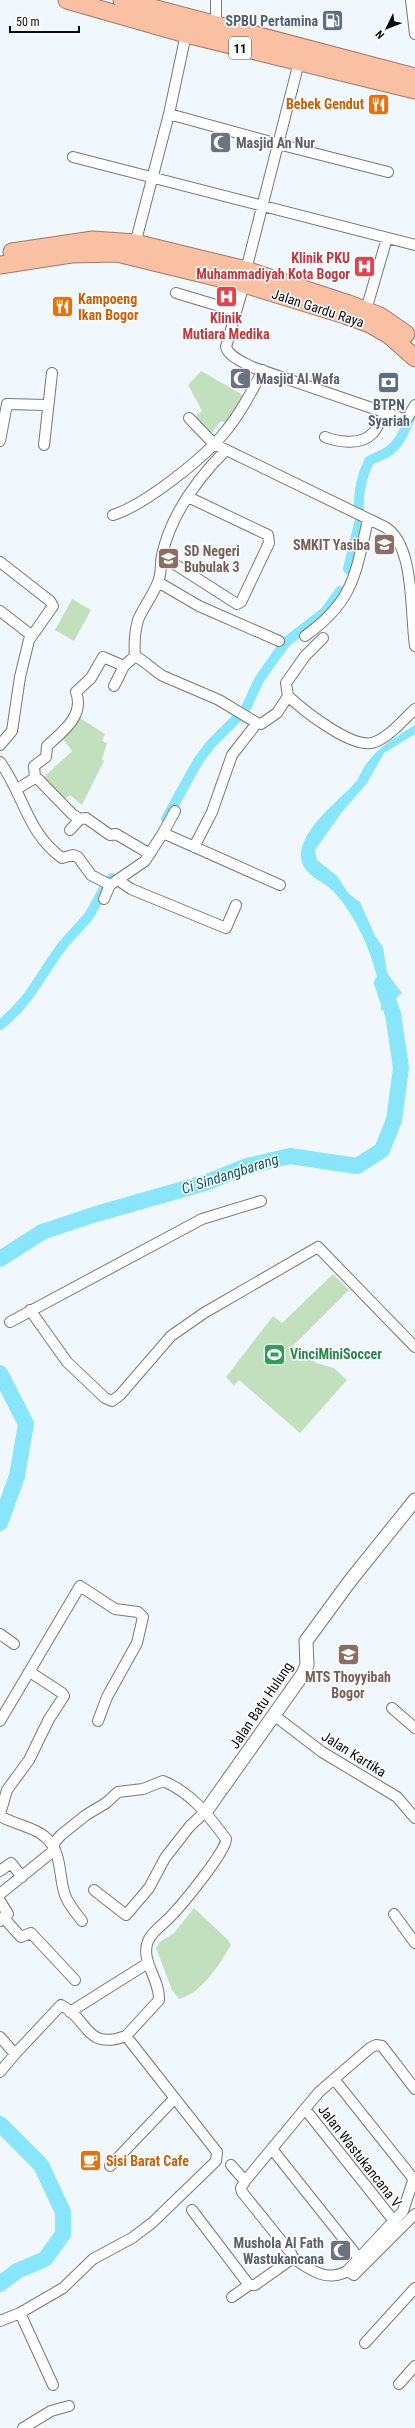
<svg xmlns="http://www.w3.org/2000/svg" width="415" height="2428" viewBox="0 0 415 2428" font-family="'Roboto Condensed',sans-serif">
  <rect width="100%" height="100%" fill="#f1f8fd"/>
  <path fill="#c2e0be" d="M201,371L243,395L228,424L221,421L210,435L193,418L202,411L188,385Z
    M72,599L91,610L74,641L55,630Z
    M77,701V716L105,734L102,741L107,743L102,759L104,761L82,805L70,795L65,799L44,777L72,751L57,731Z
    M333,1274L349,1290L293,1346L316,1363L334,1368L347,1380L300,1433L239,1380L234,1386L226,1377L273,1316L282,1323Z
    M194,1908L228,1940L231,1945C220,1964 201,1994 179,1999L172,1990L156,1948L160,1942L174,1933Z"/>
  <path fill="#88e5fa" d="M415,725V734L384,753L367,783L342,812L315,850L317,860L337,876L349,894L360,902L375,936L383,947L387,973L402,993L381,1011C382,973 360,920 334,892C326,883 309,877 304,867C288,838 339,801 355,783C360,777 362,769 367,763C378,747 399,735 415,725Z"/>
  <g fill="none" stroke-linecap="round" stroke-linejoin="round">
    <path stroke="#88e5fa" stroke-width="10" d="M359,510C358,493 362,476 369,461C375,457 384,455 389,451C403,440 406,425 414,410
      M348,569L360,520
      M166,819L198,761L211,744L245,710L259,680L275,657L286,642L325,612L340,591
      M0,1025C32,999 37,980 60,949C68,938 79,928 88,917C97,904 101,890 112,878"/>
    <path stroke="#88e5fa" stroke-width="16" d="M0,1259L42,1232L96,1214L205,1183L247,1166L290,1156L357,1166L382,1150L394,1120L401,1068L393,1014L382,983
      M0,1373L26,1424L17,1476L0,1523
      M0,2124L41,2165L63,2212V2234L45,2259L17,2271L0,2284"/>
    <defs>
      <path id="minor" d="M216,0V24
        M411,0L415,34
        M169,114L278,144L388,172
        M73,157L415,245
        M134,248L169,114L186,34
        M246,270L299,62
        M244,284L226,347C229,357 243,362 252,367L404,419L408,417L415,405
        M176,293L236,311
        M366,310L387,238
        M189,418L214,444L385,527C415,545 410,612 415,646
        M325,437C338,442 361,446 373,433C378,428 381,418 385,411
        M0,441L7,404L47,405
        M44,445L52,373
        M226,450C197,479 171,515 162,555C160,565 162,573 158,582C154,593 141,612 138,620C135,631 134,644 135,656C146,662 153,670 163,676L219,700L257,723L261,724L277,713L288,696
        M113,515C145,505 204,458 225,432C240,414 252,391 263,370
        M162,556L237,604L241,602L269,543L268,535L188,497
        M0,562L50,601L53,606L29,640L20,677L12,731L0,745
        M158,582L199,606L279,641
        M0,611L31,635
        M305,636C354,601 355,575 368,520
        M323,638L305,656L286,683L288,696C303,710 354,751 375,742C390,736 403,720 415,709
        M114,686L124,666L135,656
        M0,762C24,795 27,833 62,858L73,855L78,857L91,875L110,885
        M35,778L34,766L46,757L47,746C62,732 85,716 76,692L91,678L103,657L124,666
        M17,789L35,778L38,779L72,814L80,819
        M70,830L80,819L86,818L110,835L116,834L150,854
        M163,833L175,811
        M194,847L212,812L232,755L257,723
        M118,880L131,889L226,928L236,905
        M104,899L110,885L145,861L163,833L280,885
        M30,1310L67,1362L105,1398L112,1401L120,1395L171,1336L204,1313L318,1247L415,1347
        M10,1322L202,1219L261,1201
        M0,1634L14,1644
        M392,1708L415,1728
        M275,1716L322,1752L397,1797L415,1818
        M0,1721L80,1586L115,1609L138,1612L143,1617L137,1643L107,1697L98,1721
        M0,1814L7,1790L29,1760L49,1719L64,1696L62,1693L30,1672
        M0,1816C13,1824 34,1827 44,1836C63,1851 58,1875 65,1895C68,1904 76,1913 82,1921
        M0,1871L11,1863L22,1877
        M94,1890L126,1915L149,1888L165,1858L190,1826L206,1811
        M0,1894L52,1852L55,1842L61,1835L86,1815L106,1803L118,1792L143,1789L163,1781C192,1793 209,1816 226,1839C228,1849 181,1906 171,1916C164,1924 152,1931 148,1941C140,1961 160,1979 159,2000L126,2036L217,2152L216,2161L152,2223L132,2238L93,2259L63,2288L20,2313L0,2321
        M0,1901L8,1914L0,1921
        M394,1914L415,1943
        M3,1917L21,1937L31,1933L75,1980
        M70,2012L148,1963
        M0,2037L15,2054L61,2005C89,2019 85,2051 126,2036
        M0,2072L15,2054
        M334,2079L412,2177L413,2181L403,2211L347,2271L354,2275L415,2214
        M305,2109L394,2221
        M272,2149L358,2257
        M231,2165L245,2181
        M110,2166L174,2099
        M192,2210L249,2285H255L293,2258
        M293,2258L291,2253L242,2192L241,2188L245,2181L319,2092L370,2048L376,2045L382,2046L415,2089
        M293,2258C309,2269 327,2283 347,2271
        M232,2297L249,2285
        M20,2313L53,2385
        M365,2343L415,2288
        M399,2384L415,2366
        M23,2428L51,2411L69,2406"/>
      <path id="tertiary" d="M206,1811L303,1674L307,1665L306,1641L350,1581L415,1500"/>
      <path id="trunk" d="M67,0L186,34L415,90
        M122,0L415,77
        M12,252L93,240L135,243L246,270L349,304L380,316L406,334
        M0,265L71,254L117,253L244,284L345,315L370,324L389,335L415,358"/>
    </defs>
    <use href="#minor" stroke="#73797e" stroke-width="12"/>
    <use href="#tertiary" stroke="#73797e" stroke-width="15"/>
    <use href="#trunk" stroke="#a57761" stroke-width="19"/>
    <use href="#minor" stroke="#fff" stroke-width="10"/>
    <use href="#tertiary" stroke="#fff" stroke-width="13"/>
    <use href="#trunk" stroke="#fac0a4" stroke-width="17"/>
  </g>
  <defs>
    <symbol id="fuel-square" viewBox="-11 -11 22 22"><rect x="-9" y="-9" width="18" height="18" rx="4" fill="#5c6f8a" stroke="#fff"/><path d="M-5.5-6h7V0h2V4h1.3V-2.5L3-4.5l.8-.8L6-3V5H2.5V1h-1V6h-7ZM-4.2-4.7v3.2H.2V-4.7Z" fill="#fff"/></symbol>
    <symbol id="restaurant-square" viewBox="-11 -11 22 22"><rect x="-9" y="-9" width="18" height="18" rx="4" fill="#e8710a" stroke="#fff"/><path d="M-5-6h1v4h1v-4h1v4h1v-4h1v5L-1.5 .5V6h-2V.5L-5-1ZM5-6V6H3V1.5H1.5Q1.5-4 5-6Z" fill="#fff"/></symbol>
    <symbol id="mosque-square" viewBox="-11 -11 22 22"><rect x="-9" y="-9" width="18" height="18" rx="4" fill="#6b7280" stroke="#fff"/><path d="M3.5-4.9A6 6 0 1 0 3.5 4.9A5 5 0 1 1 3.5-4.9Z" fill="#fff"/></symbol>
    <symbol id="hospital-square" viewBox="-11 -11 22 22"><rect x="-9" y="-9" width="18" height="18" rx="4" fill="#e0444e" stroke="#fff"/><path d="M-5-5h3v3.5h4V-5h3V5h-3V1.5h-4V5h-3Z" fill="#fff"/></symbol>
    <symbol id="bank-square" viewBox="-11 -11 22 22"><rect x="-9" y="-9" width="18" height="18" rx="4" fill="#5c6f8a" stroke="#fff"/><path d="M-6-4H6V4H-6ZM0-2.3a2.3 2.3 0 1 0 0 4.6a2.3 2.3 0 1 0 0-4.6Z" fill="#fff"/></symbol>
    <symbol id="school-square" viewBox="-11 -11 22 22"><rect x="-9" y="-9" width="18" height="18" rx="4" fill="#8d6e63" stroke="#fff"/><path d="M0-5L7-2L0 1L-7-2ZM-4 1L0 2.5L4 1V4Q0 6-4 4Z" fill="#fff"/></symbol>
    <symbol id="stadium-square" viewBox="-11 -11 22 22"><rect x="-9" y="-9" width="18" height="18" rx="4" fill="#2e9e5b" stroke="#fff"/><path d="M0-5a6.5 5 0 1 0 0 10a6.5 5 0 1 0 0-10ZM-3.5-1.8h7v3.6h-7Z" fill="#fff"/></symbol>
    <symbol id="cafe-square" viewBox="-11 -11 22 22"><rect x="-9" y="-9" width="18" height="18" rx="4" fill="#e8710a" stroke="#fff"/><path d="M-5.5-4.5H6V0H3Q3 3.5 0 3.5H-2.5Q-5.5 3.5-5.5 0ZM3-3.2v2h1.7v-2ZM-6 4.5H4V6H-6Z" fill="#fff"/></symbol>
  </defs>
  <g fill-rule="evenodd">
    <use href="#fuel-square" x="320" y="8" width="25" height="25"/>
    <use href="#restaurant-square" x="366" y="92" width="25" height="25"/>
    <use href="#mosque-square" x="208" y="130" width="25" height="25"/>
    <use href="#hospital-square" x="352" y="254" width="25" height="25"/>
    <use href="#hospital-square" x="214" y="284" width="25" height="25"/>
    <use href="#restaurant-square" x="50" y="294" width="25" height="25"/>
    <use href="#mosque-square" x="228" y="366" width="25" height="25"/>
    <use href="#bank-square" x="376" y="370" width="25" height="25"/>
    <use href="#school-square" x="372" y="532" width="25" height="25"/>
    <use href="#school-square" x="156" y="546" width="25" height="25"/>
    <use href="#stadium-square" x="262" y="1342" width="25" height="25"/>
    <use href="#school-square" x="336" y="1642" width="25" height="25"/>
    <use href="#cafe-square" x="78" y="2148" width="25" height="25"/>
    <use href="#mosque-square" x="328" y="2238" width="25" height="25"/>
  </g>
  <g text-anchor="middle" stroke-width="3" stroke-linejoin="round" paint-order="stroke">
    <rect fill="#fff" stroke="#545556" stroke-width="1" x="229" y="37" width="22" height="22" rx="3"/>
    <g font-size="13" font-weight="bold" fill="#0a0c0e">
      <text x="240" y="53">11</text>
    </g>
    <g font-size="14" font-weight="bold" fill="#4e5e75" stroke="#fff" text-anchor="end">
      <text x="318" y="26">SPBU Pertamina</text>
      <text x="389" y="410" text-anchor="middle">BTPN<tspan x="389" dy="16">Syariah</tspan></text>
    </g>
    <g font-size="14" font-weight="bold" fill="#c56008" stroke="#fff" text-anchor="start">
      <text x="364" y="109" text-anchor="end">Bebek Gendut</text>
      <text x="78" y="304">Kampoeng<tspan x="78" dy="16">Ikan Bogor</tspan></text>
      <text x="106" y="2166">Sisi Barat Cafe</text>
    </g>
    <g font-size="14" font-weight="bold" fill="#5b616d" stroke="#fff" text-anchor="start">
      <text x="236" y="148">Masjid An Nur</text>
      <text x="256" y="384">Masjid Al Wafa</text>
      <text x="324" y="2248" text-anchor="end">Mushola Al Fath<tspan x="324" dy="16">Wastukancana</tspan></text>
    </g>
    <g font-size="14" font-weight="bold" fill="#be3a42" stroke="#fff" text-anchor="end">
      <text x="350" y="263">Klinik PKU<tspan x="350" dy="16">Muhammadiyah Kota Bogor</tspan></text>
      <text x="226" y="323" text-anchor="middle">Klinik<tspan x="226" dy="16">Mutiara Medika</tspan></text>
    </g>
    <g font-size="14" fill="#0a0c0e" stroke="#fff">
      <text transform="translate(318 308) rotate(18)" y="5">Jalan Gardu Raya</text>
      <text transform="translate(261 1705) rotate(-56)" y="5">Jalan Batu Hulung</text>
      <text transform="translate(354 1754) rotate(32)" y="5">Jalan Kartika</text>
      <text transform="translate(360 2156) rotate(52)" y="5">Jalan Wastukancana V</text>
    </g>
    <g font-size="14" font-weight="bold" fill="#785e54" stroke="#fff" text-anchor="end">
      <text x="370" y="550">SMKIT Yasiba</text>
      <text x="184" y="556" text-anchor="start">SD Negeri<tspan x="184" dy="16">Bubulak 3</tspan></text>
      <text x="348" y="1682" text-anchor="middle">MTS Thoyyibah<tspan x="348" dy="16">Bogor</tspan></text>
    </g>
    <g font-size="14" font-weight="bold" fill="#27864d" stroke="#fff" text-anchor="start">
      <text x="290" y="1359">VinciMiniSoccer</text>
    </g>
    <g font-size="15" font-style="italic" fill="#085b6a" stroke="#fff">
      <text transform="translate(230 1174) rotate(-18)" y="5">Ci Sindangbarang</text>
    </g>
  </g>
  <g transform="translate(387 28) rotate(227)" stroke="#ffffff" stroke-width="3" paint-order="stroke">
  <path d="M0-3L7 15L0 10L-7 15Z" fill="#0a0c0e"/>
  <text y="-6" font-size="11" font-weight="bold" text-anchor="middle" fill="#0a0c0e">N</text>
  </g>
  <path d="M10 26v6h69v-6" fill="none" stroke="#0a0c0e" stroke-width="2"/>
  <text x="16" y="26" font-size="12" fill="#0a0c0e" stroke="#ffffff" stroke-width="3" paint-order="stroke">50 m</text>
</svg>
